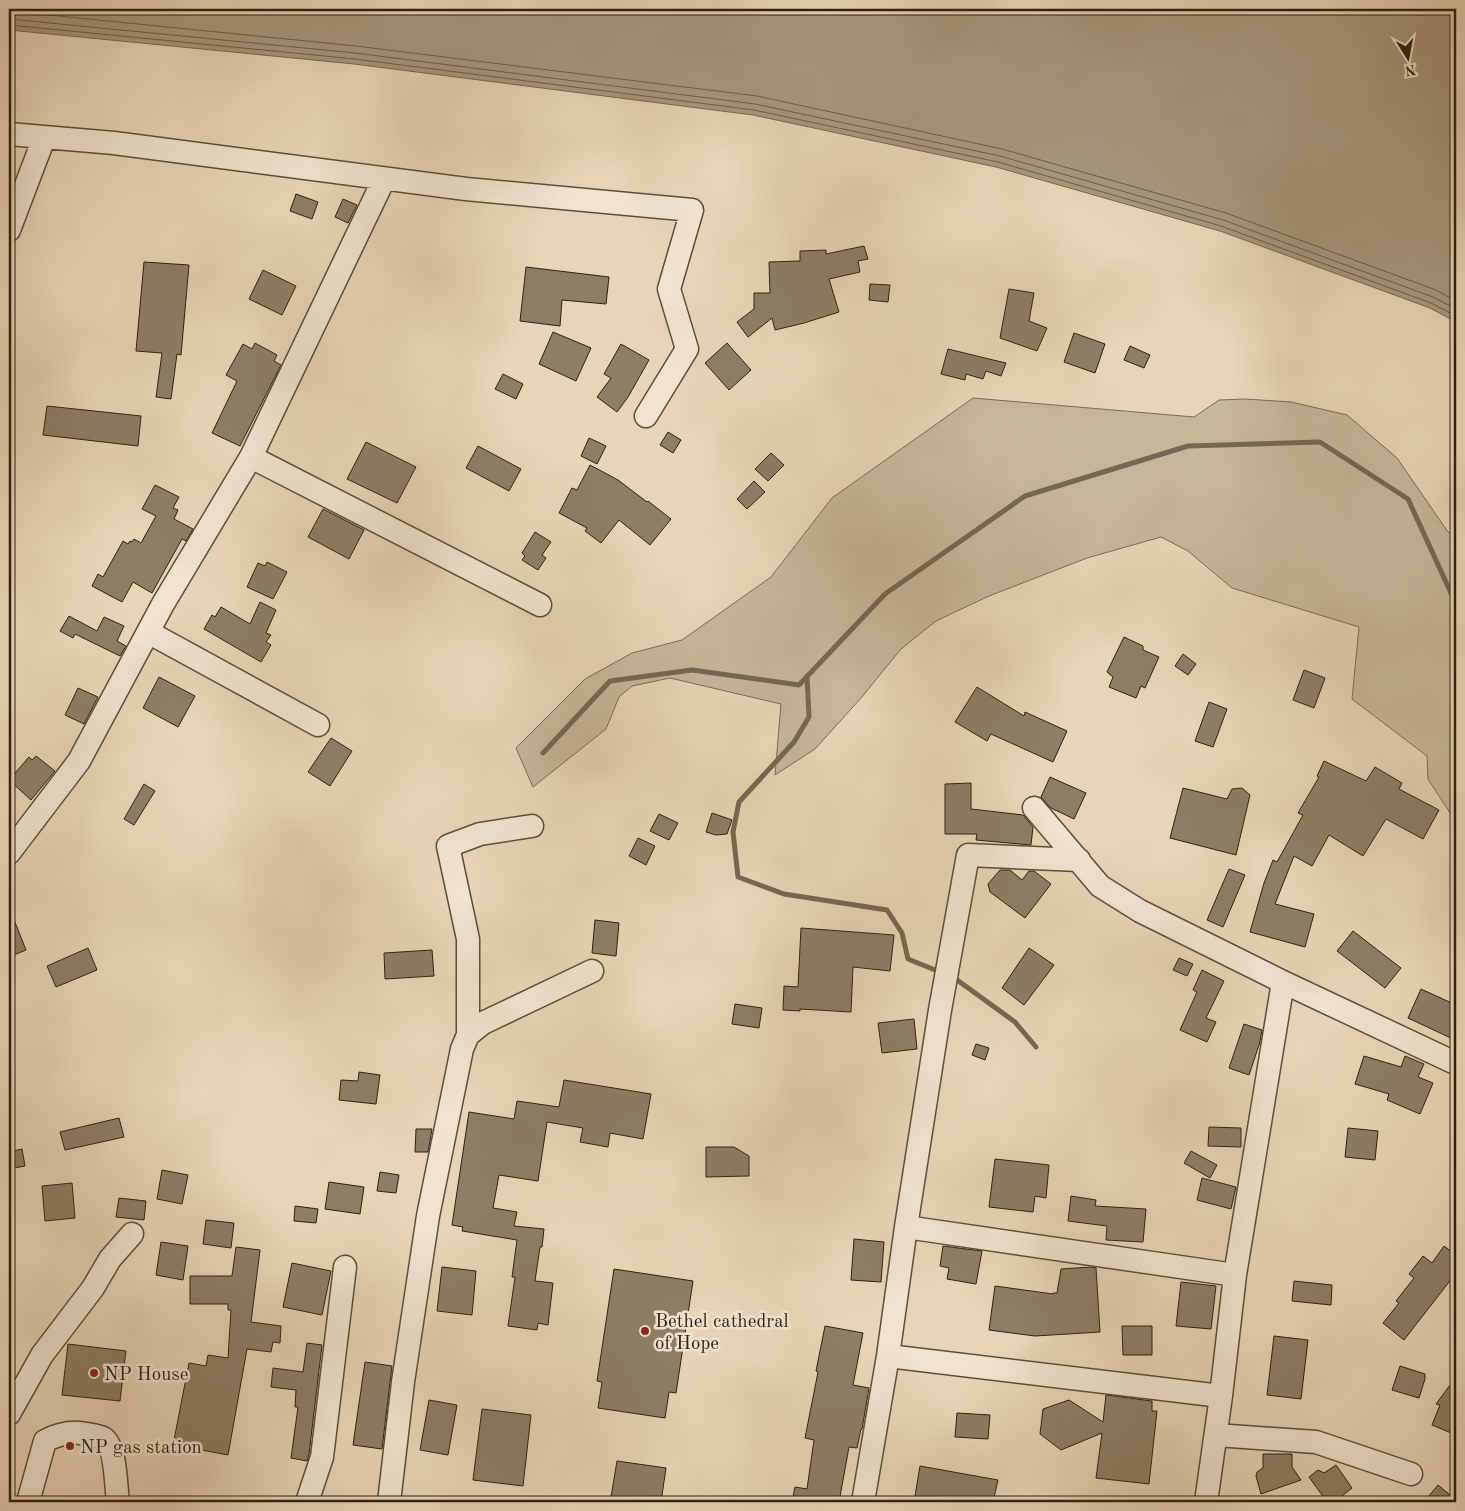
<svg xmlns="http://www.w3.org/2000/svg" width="1465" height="1511" viewBox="0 0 1465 1511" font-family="'Old Standard TT',serif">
  <rect width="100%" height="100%" fill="#e8d5b7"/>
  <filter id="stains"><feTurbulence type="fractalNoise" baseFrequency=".004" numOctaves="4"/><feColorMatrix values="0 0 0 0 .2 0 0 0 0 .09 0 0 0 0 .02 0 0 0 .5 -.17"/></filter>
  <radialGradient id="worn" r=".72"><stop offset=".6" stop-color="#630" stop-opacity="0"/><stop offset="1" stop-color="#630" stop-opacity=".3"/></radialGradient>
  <path fill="#c8b69b" stroke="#7a6b56" d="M973,398L1194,417L1219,400L1245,399L1291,402L1347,415L1397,458L1448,532L1456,534V822L1428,779L1427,756L1352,699L1359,627L1232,588L1188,551L1161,537L1087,558L989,596L936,621L901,649L861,698L815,749L775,775L781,704L670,678L632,686L619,697L606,729L533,787L516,748L585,679L632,653L682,640L771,577L832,498Z"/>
  <path fill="#a8977e" stroke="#776752" d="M9,9H1456V322L1430,308L1220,231L996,167L753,115L354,64L9,30Z"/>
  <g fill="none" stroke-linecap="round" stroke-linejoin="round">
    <path stroke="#6a5c47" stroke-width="1" d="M9,11L356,46L757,96L1002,149L1226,213L1436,290L1456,301
      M9,19L355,53L755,104L1000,156L1223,220L1433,297L1456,309
      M9,25L355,59L754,110L998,162L1221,226L1431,303L1456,316"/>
    <path stroke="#776752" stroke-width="5" d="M807,676L809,717L794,742L739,802L733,832L738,877L784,894L887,910L902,933L908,959L940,972
      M543,753L610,681L692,670L799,685L885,594L1025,496L1188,446L1320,442L1408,499L1456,604
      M953,977L1015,1022L1036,1047"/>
  </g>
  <path fill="#8e7e67" stroke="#2d2010" d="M296,194L318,202L312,219L290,211Z
    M343,199L357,205L348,223L335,217Z
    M864,246L868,259L858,261L860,272L829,279L839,312L804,323L775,330L772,318L748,337L737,322L754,309V293H770L769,262L800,261V251L826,250V254Z
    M144,262L189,265L181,355L177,354L171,399L156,397L162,353L136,351Z
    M526,267L609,277L606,304L562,300L560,326L520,321Z
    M263,270L296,286L282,315L249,299Z
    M870,284L890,285L888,302L869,300Z
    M1009,289L1034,293L1029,321L1047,328L1037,351L1000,338Z
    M553,332L591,348L576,381L539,364Z
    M1074,333L1105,344L1095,373L1064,362Z
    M255,343L277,355L274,361L281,365L240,446L212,433L237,381L226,375L243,344L252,349Z
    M727,343L751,370L729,390L705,363Z
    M621,344L649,360L628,397L617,412L597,397L611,378L604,374Z
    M1130,346L1150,355L1144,368L1124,360Z
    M948,349L989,359L1006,363L1001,376L986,371L983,379L966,374L965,380L941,374Z
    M503,374L523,384L516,399L495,389Z
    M47,406L141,416L138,446L43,435Z
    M668,432L681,440L673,453L660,445Z
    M589,438L606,446L597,464L581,456Z
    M366,442L416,467L397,503L347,479Z
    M478,446L521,469L509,491L466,468Z
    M771,453L784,465L768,481L755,469Z
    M590,465L618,480L647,502L648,501L671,519L650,545L619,520L601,543L585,531L587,528L559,513L572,488L577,490Z
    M754,481L765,492L747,509L737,499Z
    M155,485L179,497L173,508L178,510L174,519L193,529L186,541L182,539L152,593L133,582L122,602L92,586L98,574L103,577L123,541L128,544L130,541L132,542L134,539L141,543L156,516L142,509Z
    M323,509L364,530L349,559L308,537Z
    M535,532L551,542L542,555L546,558L538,570L522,560L525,556L522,553Z
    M267,562L287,572L273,599L247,587L258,563L265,566Z
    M260,602L276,610L266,633L271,635L266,642L271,645L261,662L204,629L212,615L215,617L221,607L250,624Z
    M69,616L97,631L104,617L124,626L117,641L126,646L120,656L75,634L73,638L60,631Z
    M1124,637L1143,646V650L1159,657L1145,688L1141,686L1136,698L1109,687L1113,677L1107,672Z
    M1183,654L1196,664L1188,675L1175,666Z
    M1304,670L1325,678L1314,708L1293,700Z
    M159,677L195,696L178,727L143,708Z
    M977,687L1024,716L1025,712L1067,731L1053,762L991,734L987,741L955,722Z
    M78,688L98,697L84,724L65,715Z
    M1209,702L1227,709L1213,747L1195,741Z
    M331,738L352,751L330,786L308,772Z
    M36,756L55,771L31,800L9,780L29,757L32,760Z
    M1324,761L1366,781L1375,767L1402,783L1399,789L1439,810L1423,839L1386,819L1363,856L1329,835L1312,866L1294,856L1275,904L1314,914L1305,947L1250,932L1264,883L1273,860L1277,862L1303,815L1298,813L1319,777L1317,776Z
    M1050,777L1086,793L1074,819L1051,808L1041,797Z
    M971,783V809L1023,815L1033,827L1031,845L976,840L977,834H945V784Z
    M144,784L155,791L134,825L124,819Z
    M1183,788L1227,799L1232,789L1242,788L1250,795L1236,855L1170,838Z
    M712,813L732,820L727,834L716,835L706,832Z
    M659,814L678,823L669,840L650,831Z
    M638,838L655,846L646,865L629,856Z
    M1229,869L1245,875L1223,927L1207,920Z
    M1000,870H1010L1022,880L1029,871H1034L1051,884L1025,918L990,892L988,884Z
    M9,907L26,950L9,957Z
    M595,920L619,923L616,956L592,953Z
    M801,928L894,935L890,971L853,967L851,1012L800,1009V1011L783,1010L784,986L798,987Z
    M1353,931L1401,968L1385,988L1337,951Z
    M88,948L97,970L56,987L47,966Z
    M1029,948L1054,965L1024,1005L1002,988Z
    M432,950L434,976L385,979L384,953Z
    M1179,958L1193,964L1187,976L1173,970Z
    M1202,970L1224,981L1206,1018L1216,1022L1207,1042L1180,1030L1197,992L1193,990Z
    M1421,989L1456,1005V1031L1453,1039L1408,1018Z
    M735,1004L762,1008L759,1028L732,1024Z
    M914,1019L917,1049L882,1053L878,1023Z
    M1244,1024L1262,1030L1260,1042L1249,1075L1229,1068Z
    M976,1044L989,1048L985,1060L972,1055Z
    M1364,1056L1401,1067L1405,1056L1424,1064L1418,1077L1433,1083L1420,1114L1387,1100L1389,1094L1355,1084Z
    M359,1072L380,1075L376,1104L339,1100L341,1080L358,1081Z
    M564,1080L651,1094L643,1139L610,1133L608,1147L580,1142L583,1128L547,1122L538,1181L499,1175L493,1208L517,1212L514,1226L544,1229L542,1247H540L535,1281L553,1283L548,1325L538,1323L537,1330L508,1326L515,1277H512L517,1240L462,1231L463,1227L452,1225L469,1112L514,1119L517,1101L559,1107Z
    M119,1118L124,1137L65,1150L60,1132Z
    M1209,1127L1241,1128V1147L1208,1146Z
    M1348,1128L1378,1131L1375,1160L1345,1157Z
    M416,1129H432L428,1152H415Z
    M706,1147H734L749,1156V1176L706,1177Z
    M22,1149L25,1166L9,1169V1152Z
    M1191,1151L1217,1165L1210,1178L1184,1163Z
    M995,1159L1049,1165L1046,1198L1035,1196L1033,1212L989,1207Z
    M162,1170L188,1175L182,1204L157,1199Z
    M380,1172L399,1175L396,1193L377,1191Z
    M1202,1178L1236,1187L1231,1209L1197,1200Z
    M329,1182L364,1187L360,1214L325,1209Z
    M72,1183L75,1218L45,1221L42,1186Z
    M1071,1196L1096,1200L1095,1206L1146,1209L1143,1242L1106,1240L1107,1226L1068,1221Z
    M119,1198L146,1201L144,1220L116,1217Z
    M295,1206L318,1209L316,1223L294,1221Z
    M206,1220L234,1223L231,1248L203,1244Z
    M854,1239L884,1242L881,1282L851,1280Z
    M161,1242L188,1246L183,1280L156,1275Z
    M943,1246L982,1251L976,1284L947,1279L949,1268L940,1266Z
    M1444,1246L1456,1255V1273L1404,1340L1383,1323L1399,1303L1396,1301L1414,1278L1409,1274L1423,1256L1432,1263Z
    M236,1247L260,1250L251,1322L281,1326L280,1343L273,1342L271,1352L247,1349L228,1455L191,1448V1445H173L189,1363L206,1366L208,1355L228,1358L231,1310H228V1304H190V1276H232Z
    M292,1263L331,1271L322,1315L283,1307Z
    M442,1267L476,1271L472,1315L437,1311Z
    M1092,1267L1096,1268L1100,1332L1035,1336L989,1330L995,1286L1053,1294V1293H1057L1061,1269Z
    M614,1269L693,1281L676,1393L669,1392L665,1418L598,1408L602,1382L597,1381Z
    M1294,1281L1332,1285L1331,1305L1292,1301Z
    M1181,1282L1216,1286L1211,1329L1176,1326Z
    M825,1326L863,1333L853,1385L869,1388L862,1429H861L857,1448L849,1447L839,1502H792L795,1487L807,1489L814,1440L805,1438L818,1372L816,1371Z
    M1122,1326H1152V1355H1123Z
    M1274,1336L1308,1340L1301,1399L1267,1395Z
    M307,1343L322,1345L309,1454L307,1461L291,1458L298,1407H295L296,1390L271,1387L273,1368L303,1372Z
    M68,1344L126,1351L120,1401L62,1395Z
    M365,1362L392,1366L382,1449L353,1445Z
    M1400,1366L1425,1374V1379L1419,1398L1392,1390Z
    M1456,1377V1435L1432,1425L1440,1405L1436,1404Z
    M1106,1395L1152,1401V1411H1157L1149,1484L1096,1478L1102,1433L1061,1450L1040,1434L1043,1409L1069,1400L1103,1422Z
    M429,1400L457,1405L448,1455L420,1450Z
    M482,1409L531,1415L523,1486L473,1480Z
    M957,1413L990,1415L988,1439L955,1437Z
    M1263,1454H1292V1467L1301,1480L1261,1494L1256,1476L1257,1472L1263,1468Z
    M617,1461L666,1468L661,1502H646L611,1497Z
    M1336,1465L1352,1488L1342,1496L1340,1502H1327L1309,1477L1318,1470L1324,1473Z
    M920,1466L998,1480L993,1502H914Z
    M1438,1485L1456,1500V1502H1424Z"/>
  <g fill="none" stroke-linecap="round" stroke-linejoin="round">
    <defs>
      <path id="minor" d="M9,134L114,143L466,189L692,210L669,289L687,349L646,416
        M9,230L44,138
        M251,457L540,605
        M148,632L318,725
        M1034,808L1100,886L1140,911L1283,982L1453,1062
        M9,853L79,761L163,604L251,457L384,179
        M468,1035V939L448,846L480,834L532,826
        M906,1227L1235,1275
        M888,1356L1221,1396
        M9,1414L42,1355L93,1288L110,1259L132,1234
        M1216,1435L1316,1442L1411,1474
        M28,1502L45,1441C58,1434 73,1431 87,1434C92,1435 99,1436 103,1438C116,1445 116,1488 118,1502
        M307,1502L322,1457L345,1267
        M389,1502L403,1382L428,1216L462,1049L468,1035L483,1023L592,971
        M863,1502L888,1356L906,1227L940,1010L968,855L1079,860
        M1206,1502L1221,1396L1235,1275L1283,982"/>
    </defs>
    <use href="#minor" stroke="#5c4d3a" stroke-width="25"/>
    <use href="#minor" stroke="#f0e4d0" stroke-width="22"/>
  </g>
  <g fill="#8f2418" stroke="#f0e4d0" stroke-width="2">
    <circle cx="645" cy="1331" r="5"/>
    <circle cx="94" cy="1373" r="5"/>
    <circle cx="70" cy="1446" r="5"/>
  </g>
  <g text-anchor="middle" stroke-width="5" stroke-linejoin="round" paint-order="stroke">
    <g font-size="19" fill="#2d2010" stroke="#f0e4d0" text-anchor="start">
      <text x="655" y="1327">Bethel cathedral<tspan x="655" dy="22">of Hope</tspan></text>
      <text x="104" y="1380">NP House</text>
      <text x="80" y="1453">NP gas station</text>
    </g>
  </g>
  <rect width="1465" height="1511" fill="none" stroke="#e8d5b7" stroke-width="30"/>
  <rect x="10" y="10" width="1445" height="1491" fill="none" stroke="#2d2010" stroke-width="2.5"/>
  <rect x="15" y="15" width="1435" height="1481" fill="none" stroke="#2d2010"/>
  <g transform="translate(1408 58) rotate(169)" stroke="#f0e4d0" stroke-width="4" paint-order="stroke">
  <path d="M0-4L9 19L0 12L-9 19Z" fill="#2d2010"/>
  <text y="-8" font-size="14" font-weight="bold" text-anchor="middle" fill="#2d2010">N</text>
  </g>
  <rect width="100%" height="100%" filter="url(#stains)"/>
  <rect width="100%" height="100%" fill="url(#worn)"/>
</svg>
